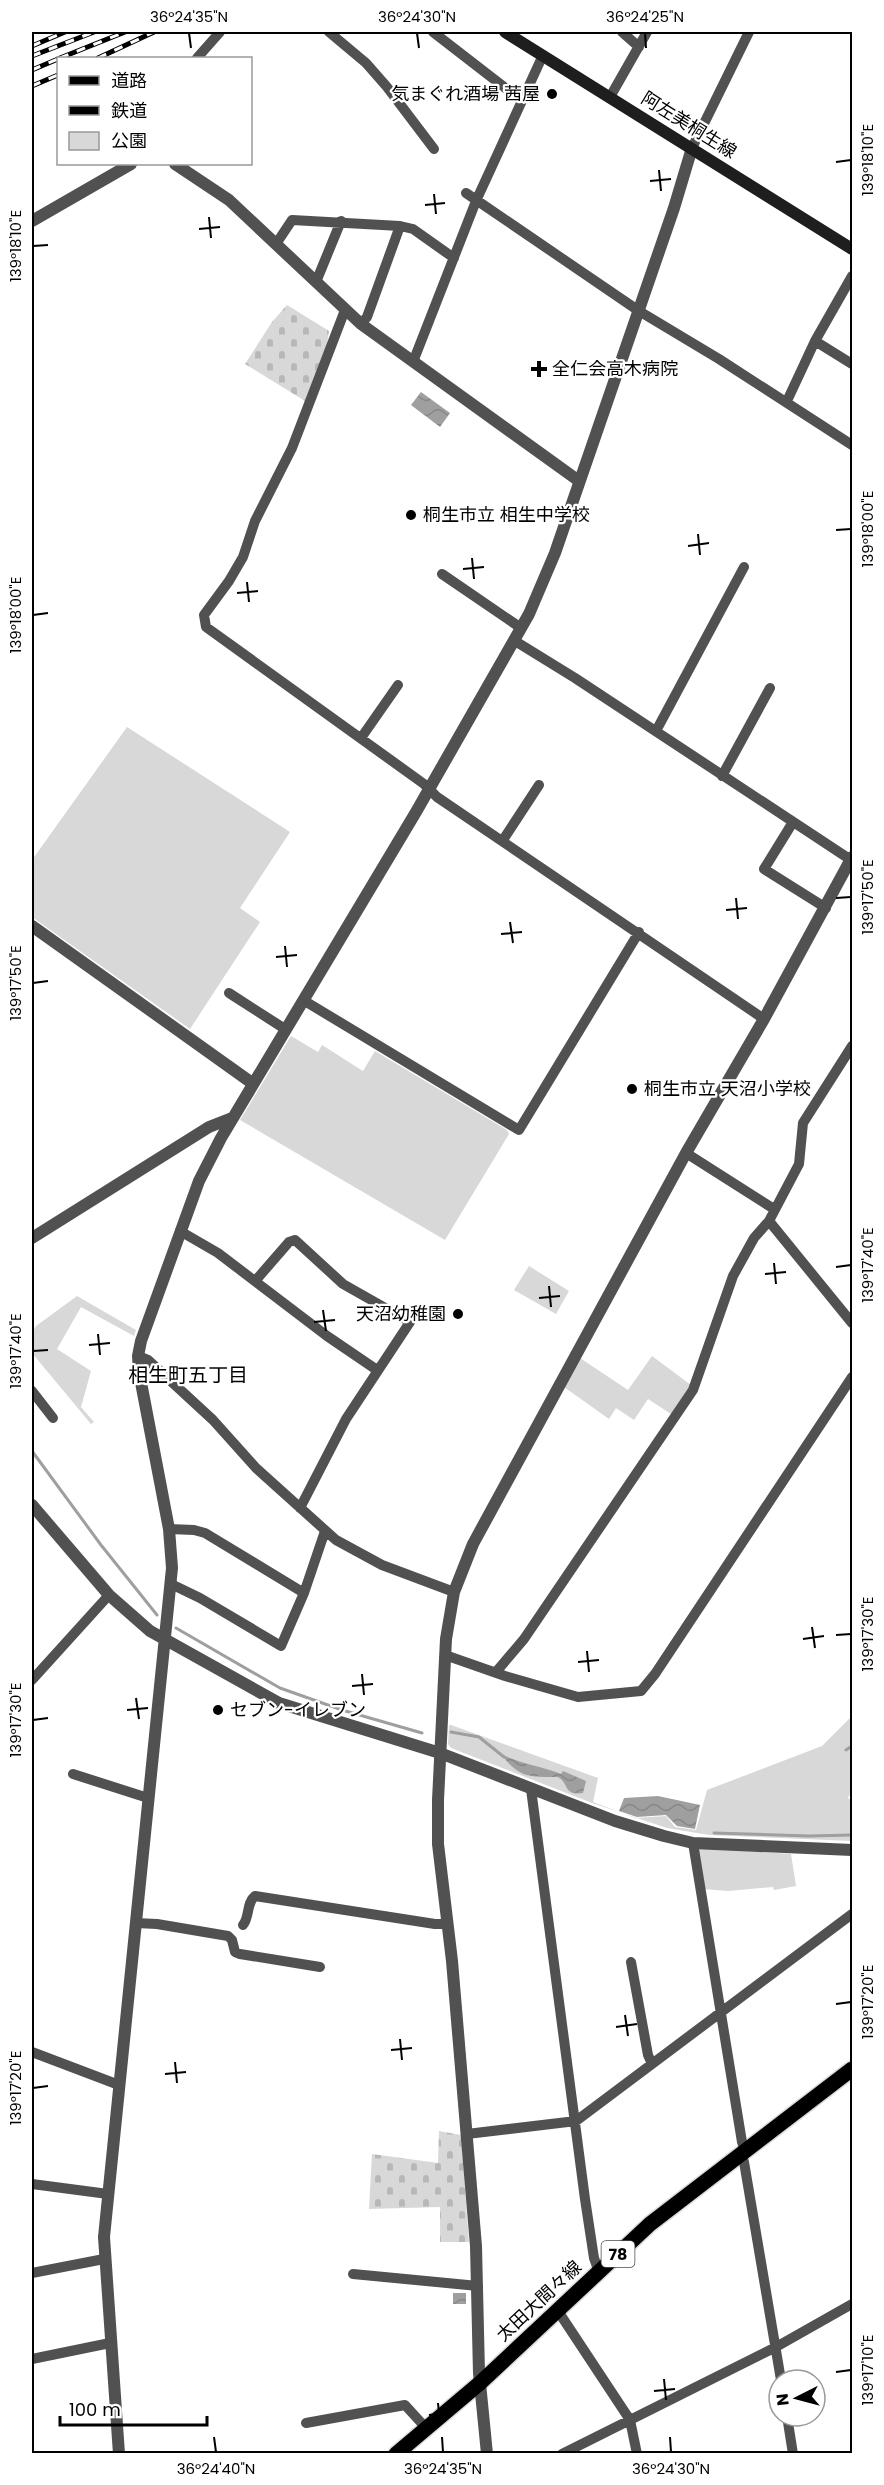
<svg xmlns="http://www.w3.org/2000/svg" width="884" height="2485" viewBox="0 0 884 2485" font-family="Poppins,'Noto Sans JP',sans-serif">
  <defs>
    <pattern id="cemetery-stones" width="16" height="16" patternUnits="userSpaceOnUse" patternTransform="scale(1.5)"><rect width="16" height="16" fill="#d8d8d8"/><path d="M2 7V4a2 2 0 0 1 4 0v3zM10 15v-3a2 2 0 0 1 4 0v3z" fill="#b8b8b8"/></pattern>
    <pattern id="water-waves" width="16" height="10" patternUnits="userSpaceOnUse" patternTransform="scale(1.5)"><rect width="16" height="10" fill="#9f9f9f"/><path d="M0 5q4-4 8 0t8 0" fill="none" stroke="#878787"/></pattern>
  </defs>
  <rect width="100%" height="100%" fill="#fff"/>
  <path fill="#d8d8d8" d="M127,727L290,832L240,908L260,922L190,1029L32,917V860Z
    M291,1036L318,1052L322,1045L363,1071L375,1051L507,1130L509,1134L445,1240L240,1120Z
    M529,1266L569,1291L556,1314L514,1290Z
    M77,1296L136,1330L134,1336L81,1307L57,1349L91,1371L81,1407L94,1422L91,1424L32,1353V1333L36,1326Z
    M652,1356L691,1385L671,1414L648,1399L634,1420L616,1408L609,1419L564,1387L580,1358L628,1390Z
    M852,1716V1790L848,1798L852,1801V1841L709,1835L667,1828L592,1803L451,1748L448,1744L449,1725H451L598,1778L593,1802L635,1818L666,1816L675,1827L696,1830L707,1790L822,1746Z
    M701,1848L791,1854L796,1886L774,1890L773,1887L728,1891L703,1889L697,1851Z"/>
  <path fill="url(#cemetery-stones)" d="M287,305L329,331L327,344L305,401L245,364L272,322Z
    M439,2131L461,2135L469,2242H440V2207L369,2209L372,2154L438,2163Z"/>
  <path fill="url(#water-waves)" d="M421,392L450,413L440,427L411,405Z
    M501,1754C521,1764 541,1766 561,1774L563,1771L586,1781L583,1793C563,1796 569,1783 558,1777C529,1777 519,1778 501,1754Z
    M658,1796L700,1805L695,1829L677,1826L666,1815L637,1817L619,1811L624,1798Z
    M453,2293H466V2304H453Z"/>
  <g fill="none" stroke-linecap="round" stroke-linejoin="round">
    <path stroke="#9f9f9f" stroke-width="3" d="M32,1451L101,1545L157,1615
      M176,1628L280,1688L342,1710L422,1733
      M451,1732L479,1737L504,1757
      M846,1750L852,1746
      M714,1833L809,1836L852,1835"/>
    <defs>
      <path id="primary" d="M396,2454L480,2383L650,2224L852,2069"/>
    </defs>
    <use href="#primary" stroke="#dbdbdb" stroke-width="18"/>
    <path stroke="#515151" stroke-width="10" d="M329,32L366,63L387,87L434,149
      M433,32L522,101
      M622,32L639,47
      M197,58L220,32
      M610,97L647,32
      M692,148L749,32
      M466,193L639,311L719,359L852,445
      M276,244L292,220L400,226L413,229L454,258
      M316,282L341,221
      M345,310L292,448L255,521L243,557L229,581L204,615L206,627L424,784L437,797L764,1019
      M361,324L367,317L400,226
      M815,341L852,364
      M413,362L476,201L543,55
      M787,401L815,341L852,276
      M442,574L521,628
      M515,641L575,678L851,860
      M656,731L744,567
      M361,738L398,685
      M722,776L770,688
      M793,822L764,869L826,908
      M503,840L539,785
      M229,993L285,1029
      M303,1000L519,1130L639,932
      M686,1153L774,1209
      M769,1221L852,1323
      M180,1231L218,1253L327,1336L377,1370
      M256,1280L289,1242L295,1240L343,1284L410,1322L346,1419L300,1508
      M138,1356L148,1360L213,1420L256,1468L336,1540L382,1565L454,1592
      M32,1391L53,1418
      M169,1529L194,1530L205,1533L304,1593
      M171,1584L200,1598L281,1646L304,1593L325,1531
      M445,1655L505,1676L578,1697L641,1691L655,1674L852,1377
      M496,1672L524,1639L693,1390L733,1276L754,1238L769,1221L799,1164L803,1123L852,1046
      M32,1680L109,1595
      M73,1774L148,1798
      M531,1789L585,2199L594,2258L599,2272
      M693,1843L742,2142L745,2150
      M136,1923L157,1924L228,1936L232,1940L235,1952L240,1954L320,1967
      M243,1925C250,1917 246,1903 255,1896L435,1924H447
      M631,1962L648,2055L652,2064
      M32,2052L119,2085
      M467,2134L576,2121L852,1914
      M741,2154L744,2162L781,2380
      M32,2184L108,2194
      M32,2273L104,2259
      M353,2274L478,2286
      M558,2311L630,2420L637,2454
      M32,2359L110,2343
      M787,2416L793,2454
      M306,2423L405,2405L426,2428
      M562,2454L776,2347L852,2304"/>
    <path stroke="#515151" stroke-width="12" d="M175,164L229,200L361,324L579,481
      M32,221L131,164
      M32,926L252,1083
      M32,1238L209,1127L232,1118
      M32,1505L109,1595L150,1631L279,1703L440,1753L615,1821L664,1836L693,1843L852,1850
      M119,2454L104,2237L172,1568L169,1529L139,1372L138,1356L141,1341L199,1181L221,1138L416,812L529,614L555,553L674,208L692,148
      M487,2454L479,2373L476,2246L452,1961L438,1844V1800L446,1639L454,1592L473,1544L686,1153L764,1019L852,857"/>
    <path stroke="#1e1e1e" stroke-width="12" d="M505,32L852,249"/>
    <use href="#primary" stroke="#000" stroke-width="15"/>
    <defs>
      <path id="rail" d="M32,46L65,32
        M32,56L94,32
        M60,58L125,32
        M98,58L154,32
        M32,70L58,59
        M32,86L58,75"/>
    </defs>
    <use href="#rail" stroke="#000" stroke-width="5"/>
    <use href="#rail" stroke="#fff" stroke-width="3" stroke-dasharray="9" stroke-linecap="butt"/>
  </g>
  <path fill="none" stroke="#000" stroke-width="2" d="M189,33L191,48M417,33L419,48M645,33L646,48M836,162L851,160M659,170L661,191M650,181L671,179M434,194L436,214M425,205L445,203M209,217L211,238M199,229L220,227M33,246L48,245M836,530L851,529M698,534L700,555M688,546L709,543M472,558L474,579M463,569L484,567M247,582L249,602M237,593L258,591M33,615L48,613M736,898L738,919M836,898L851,897M726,910L747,908M510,922L513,943M501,934L522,932M285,946L287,967M276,957L297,955M33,983L48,981M774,1263L776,1284M836,1267L851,1265M765,1274L786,1272M549,1286L551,1307M539,1298L560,1296M323,1310L326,1331M314,1322L335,1320M98,1334L100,1355M89,1345L110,1343M33,1351L48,1350M812,1627L815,1648M836,1635L851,1634M803,1639L824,1636M587,1651L589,1672M578,1662L599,1660M362,1674L364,1695M352,1686L373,1684M136,1698L139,1719M127,1710L148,1708M33,1720L48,1718M836,2004L851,2002M625,2015L628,2036M616,2027L637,2024M400,2039L402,2060M391,2050L412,2048M175,2062L177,2083M165,2074L186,2072M33,2088L48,2086M836,2372L851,2370M664,2379L666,2400M654,2391L675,2389M438,2403L440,2424M429,2415L450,2412M214,2437L216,2452M442,2437L443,2452M670,2437L671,2452"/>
  <g fill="#000" stroke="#fff" stroke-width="2">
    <circle cx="552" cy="94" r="6"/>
    <path d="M536 360h6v6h6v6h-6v6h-6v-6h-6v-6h6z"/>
    <circle cx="411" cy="515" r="6"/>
    <circle cx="632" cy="1089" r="6"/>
    <circle cx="458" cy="1314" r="6"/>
    <circle cx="218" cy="1710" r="6"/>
  </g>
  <g text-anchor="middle" stroke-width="4.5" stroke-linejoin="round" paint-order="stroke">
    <rect fill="#fff" stroke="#4c4c4c" stroke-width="1.5" x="601.5" y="2241" width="33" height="26" rx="4.5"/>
    <g font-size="16" font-weight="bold" fill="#000">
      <text x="618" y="2260">78</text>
    </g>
    <g font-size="18" fill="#000" stroke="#fff" text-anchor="start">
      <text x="540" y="100" text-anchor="end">気まぐれ酒場 茜屋</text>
      <text x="552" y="375">全仁会高木病院</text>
      <text x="423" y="521">桐生市立 相生中学校</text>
      <text x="644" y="1095">桐生市立 天沼小学校</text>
      <text x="446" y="1320" text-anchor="end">天沼幼稚園</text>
      <text x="230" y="1716">セブン-イレブン</text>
    </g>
    <g font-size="18" fill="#000" stroke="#fff">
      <text transform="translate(689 125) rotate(32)" y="6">阿左美桐生線</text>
      <text transform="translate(539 2301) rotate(-43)" y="6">太田大間々線</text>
    </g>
    <g font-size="20" fill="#000" stroke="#fff">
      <text x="188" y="1382">相生町五丁目</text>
    </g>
  </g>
  <rect width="884" height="2485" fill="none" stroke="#ffffff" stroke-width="66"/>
  <rect x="57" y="57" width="195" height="108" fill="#ffffff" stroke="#999999" stroke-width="1.5"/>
  <rect x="69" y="76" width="30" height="9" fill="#000000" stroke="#999999" stroke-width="1.5"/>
  <text x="111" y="87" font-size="18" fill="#000000">道路</text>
  <rect x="69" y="106" width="30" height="9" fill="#000000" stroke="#999999" stroke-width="1.5"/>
  <text x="111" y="117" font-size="18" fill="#000000">鉄道</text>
  <rect x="69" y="132" width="30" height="18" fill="#d8d8d8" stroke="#999999" stroke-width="1.5"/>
  <text x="111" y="147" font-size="18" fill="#000000">公園</text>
  <g transform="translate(797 2398) rotate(264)"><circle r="28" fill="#ffffff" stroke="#999999" stroke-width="1.5"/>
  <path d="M0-4.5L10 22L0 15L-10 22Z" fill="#000000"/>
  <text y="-9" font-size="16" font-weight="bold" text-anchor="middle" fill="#000000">N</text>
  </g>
  <path d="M60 2416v9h147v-9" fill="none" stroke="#000000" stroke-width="3"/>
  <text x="69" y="2416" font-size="18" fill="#000000" stroke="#ffffff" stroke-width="4.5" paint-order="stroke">100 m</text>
  <rect x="33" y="33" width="818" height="2419" fill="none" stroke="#000" stroke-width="2"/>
  <g font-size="15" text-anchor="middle" fill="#000">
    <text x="189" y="22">36°24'35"N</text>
    <text x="417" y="22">36°24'30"N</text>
    <text x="645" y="22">36°24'25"N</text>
    <text transform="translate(868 160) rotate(-90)" y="5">139°18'10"E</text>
    <text transform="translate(16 246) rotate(-90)" y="5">139°18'10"E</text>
    <text transform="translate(868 529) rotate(-90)" y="5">139°18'00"E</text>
    <text transform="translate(16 615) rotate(-90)" y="5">139°18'00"E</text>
    <text transform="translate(868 897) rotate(-90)" y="5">139°17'50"E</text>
    <text transform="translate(16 983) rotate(-90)" y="5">139°17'50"E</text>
    <text transform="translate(868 1265) rotate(-90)" y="5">139°17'40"E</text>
    <text transform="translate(16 1351) rotate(-90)" y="5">139°17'40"E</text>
    <text transform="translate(868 1634) rotate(-90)" y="5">139°17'30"E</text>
    <text transform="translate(16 1720) rotate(-90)" y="5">139°17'30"E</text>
    <text transform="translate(868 2002) rotate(-90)" y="5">139°17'20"E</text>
    <text transform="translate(16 2088) rotate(-90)" y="5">139°17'20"E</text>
    <text transform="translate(868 2370) rotate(-90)" y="5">139°17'10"E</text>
    <text x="216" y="2474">36°24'40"N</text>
    <text x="443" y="2474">36°24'35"N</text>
    <text x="671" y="2474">36°24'30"N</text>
  </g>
</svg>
